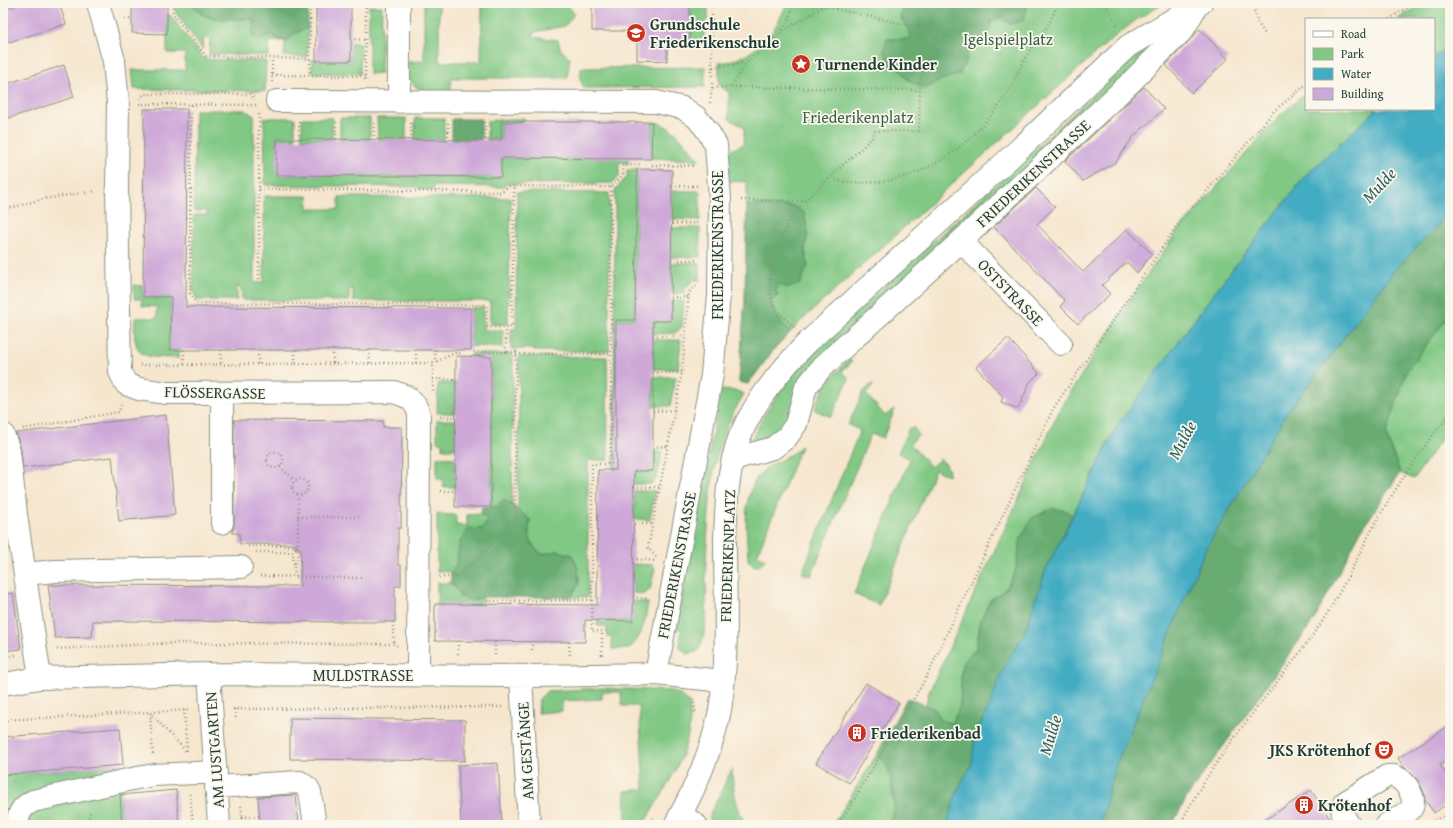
<svg xmlns="http://www.w3.org/2000/svg" width="1453" height="828" viewBox="0 0 1453 828" font-family="'Gentium Book Plus',serif">
  <rect width="100%" height="100%" fill="#fbf7ec"/>
  <filter id="ink" filterUnits="userSpaceOnUse"><feTurbulence type="fractalNoise" baseFrequency=".025" numOctaves="2"/><feDisplacementMap in="SourceGraphic" scale="8" xChannelSelector="R" yChannelSelector="G"/><feConvolveMatrix kernelMatrix="1 2 1 2 8 2 1 2 1" color-interpolation-filters="sRGB"/></filter>
  <filter id="wash" filterUnits="userSpaceOnUse"><feTurbulence type="fractalNoise" baseFrequency=".012" numOctaves="4" result="noise"/><feDisplacementMap in="SourceGraphic" scale="16" xChannelSelector="R" yChannelSelector="G"/><feGaussianBlur stdDeviation="0.9" result="paint"/><feColorMatrix in="noise" values="0 0 0 0 0 0 0 0 0 0 0 0 0 0 0 0 0 1.4 0 .05"/><feComposite in="paint" operator="in"/></filter>
  <g filter="url(#wash)">
    <rect width="100%" height="100%" fill="#f6e6ce"/>
    <path fill="#81c884" stroke="#50825c" d="M176,3H191L202,15L211,18L254,19L271,34L282,41H269V56L209,54L210,38H204L203,50L176,13Z
      M424,3H439V62H481L482,3H567L574,14L565,26L535,32L533,37L558,40L561,50L570,58L567,78H451V91C438,92 417,94 410,80C408,75 408,67 408,62L424,61Z
      M690,3L708,4V18L704,24V43L690,42Z
      M779,3H1164L1136,20L1107,43L800,322L775,348L748,384L739,382L745,300L747,182L728,181L729,151L744,144V127L729,119V93L719,85V63C754,59 774,36 786,5Z
      M1423,3H1450V46L1434,57V19H1398Z
      M369,6H382L381,73L369,74Z
      M167,15H170L204,59L266,61L265,91L134,89L132,70H185V53H167Z
      M308,28L307,57L284,56L285,42L295,33Z
      M1170,36L885,302L783,432L749,446C765,407 793,372 823,342L1134,58L1153,42Z
      M351,43H361L360,74L312,73V60L351,61Z
      M705,67V87L584,88L580,79L581,68Z
      M1306,93V109H1377L1306,175L1217,289L1117,426L1072,516L1068,511L1021,538L1015,572L1005,590L990,600L981,620L976,648L962,664L960,706L952,724L941,720L925,707L929,692L1061,407L1123,310L1177,232L1278,117Z
      M195,110H245L254,116V283L264,282V196H308V209H339V197L511,198L508,324H490V301H353V289H349V301L242,300L241,288L237,287V300H197L193,291L194,215H207V211H194Z
      M264,118H295V139H277V175L500,177L501,158H628V163L619,162V177L612,183L505,184L504,187L434,186L433,190L419,189L418,187L265,185Z
      M302,118H333L332,139H302Z
      M340,118H370V140L340,139Z
      M377,118H406V140H378Z
      M415,118H444V140H415Z
      M524,118V121L501,122V140H487V121Z
      M652,122C671,122 688,147 700,160L651,158Z
      M627,170H637L635,320H616V471L614,470L615,190L627,177Z
      M672,191H700V220L672,219Z
      M517,192L609,193V351H534L533,349H511V329H516Z
      M672,228H700V257H671Z
      M671,263H700V280H694L684,289V293H671Z
      M134,285L143,286V297H171L170,350H179V358C142,357 132,360 135,318H157V307L142,306V299H134Z
      M671,301H684L682,327L675,333L653,334V321L671,320Z
      M483,307V330H503V347L471,346V308Z
      M1450,314V426L1414,479L1400,473L1386,435L1407,370Z
      M653,340H681L678,369H653Z
      M471,354H513L512,505L503,500L496,507H491V357L471,356Z
      M519,356L607,357L608,460H588V597H571L579,582L558,551L542,554C529,545 528,536 530,520L518,512Z
      M849,359L852,362L842,371L849,379L831,417L815,410C821,387 833,376 849,359Z
      M653,377H676L670,406H653Z
      M438,383H455V413H437Z
      M872,384L873,386L866,394L885,416L895,409L883,438L871,434L811,576L802,573L860,430L848,425L863,392Z
      M721,390L737,391L744,394C732,414 721,436 716,459C709,493 708,530 706,565C705,591 711,630 697,652L687,654L680,648L681,631L676,626Z
      M437,420H455V449H443V442H437Z
      M909,428H914L919,435L910,444L931,467L940,459L946,464L949,471L948,475L935,470L879,605L854,594L910,459L898,453Z
      M801,446L757,555L766,559L759,566C753,566 751,565 748,560C747,530 739,488 767,468C779,459 791,457 801,446Z
      M653,452H662L657,478L651,484H634V471Z
      M437,457L455,458V487H443V479H437Z
      M634,491H655L650,520L634,519Z
      M437,514L456,515V525L467,526V515L481,514L488,520L482,529L460,541L456,566L451,572L437,571Z
      M633,564L653,565L655,568L650,590L644,594L633,593Z
      M437,583H451L458,591L472,601L482,597V605L437,604Z
      M633,601L648,603C645,621 643,637 629,649H612V637H607V626H597V621H633Z
      M604,688L672,691L679,694L689,703C696,748 665,788 643,825H601V823L626,821L625,791L644,789L639,706H622L621,692H602V699L562,701V711L538,713L539,699L547,691Z
      M877,754L884,758L891,773V785L895,809L893,818L881,825H829L836,820Z
      M123,765L120,794L122,825H3V775Z
      M732,769C732,784 737,812 746,825H709V816Z"/>
    <path fill="#68ac72" stroke="#447453" d="M191,3H308V28L295,33L285,42L271,34L263,40L253,36V19C232,18 203,24 191,3Z
      M903,3H1028L1024,20L1011,24L999,17L992,21L985,43L973,39L967,42V58L960,74L941,80L925,89L907,79L899,68L890,66L884,50L887,39H911L909,31L900,16Z
      M452,119H481V140H452Z
      M747,205L794,206L804,213L808,232L805,250L808,265L800,284L789,288L778,284L776,291L778,296L770,302L778,318L790,332L775,348L748,384L739,382L745,300Z
      M1450,212V314L1407,370L1386,435L1400,473L1361,531L1314,620L1187,797L1172,825H1100L1115,767L1204,552L1286,414L1394,271Z
      M503,500L512,505L530,520C528,536 529,545 542,554L558,551L572,555L578,568L579,583L571,597H482L472,601L460,597L458,591L451,583V572L456,566L460,541L469,528L482,529L488,520L481,514L482,507H496Z
      M1053,508L1068,511L1072,516L1045,572L1024,634L1003,669L991,703L975,735L972,763L956,794L947,825H881L893,818C897,803 892,763 877,754L907,698L935,709L941,720L952,724L960,706L962,664L976,648L981,620L990,600L1005,590L1015,572L1021,538L1032,518Z"/>
    <path fill="#42acc2" stroke="#30747b" d="M1450,46V212L1394,271L1286,414L1204,552L1115,767L1100,825H947L956,794L972,763L975,735L991,703L1003,669L1024,634L1045,572L1117,426L1217,289L1306,175L1377,109H1434V57Z"/>
    <g id="blocks">
      <path fill="#cea8d8" d="M24,3H59L66,24L3,44V10Z
        M132,3H167V34L132,33Z
        M316,3H351V61H316Z
        M592,3H690V42H667V61L637,60V31H592Z
        M1200,29L1228,59L1192,93L1166,65Z
        M64,65L74,97L3,120V85Z
        M1144,87L1164,109L1133,137L1116,162L1083,181L1065,161Z
        M144,109H187L186,307L471,308V350H170L171,297H143Z
        M501,122H652L651,159L501,158V177L276,175L277,139L501,140Z
        M637,169L672,170L671,297V321H653V471H634L633,621L585,620V642L435,641V604L597,605L598,470H616V320H635Z
        M1036,188L1055,207L1037,224L1083,272L1127,229L1152,254L1137,273L1127,262L1102,285L1110,294L1078,324L1060,306L1065,301L994,227Z
        M1008,338L1039,373L1030,382L1018,409L1001,402L1003,397L976,367Z
        M456,356L491,357V507H455Z
        M166,415L175,515L119,521L112,457L23,468L21,449L16,433Z
        M234,420L383,421V427H402L401,528H398V565H401V586H395V622L93,621L92,637L55,638L48,585L300,586L301,549H295V544H240L239,533H232L234,523Z
        M13,593L21,649L3,651V594Z
        M866,683L899,703L849,783L816,763Z
        M290,718L465,720V761L290,759Z
        M1450,725V759L1440,765L1450,781V802L1434,813L1425,800L1424,792L1418,780L1404,767L1398,758Z
        M120,728L123,765L3,775V737Z
        M498,763L502,825H461L458,765Z
        M176,790L179,825H122L120,795Z
        M1311,790L1334,825H1257Z
        M296,795L299,825H260L258,797Z"/>
    </g>
  </g>
  <g filter="url(#ink)">
    <use href="#blocks" fill-opacity="0" stroke="#8a9281" stroke-width="1"/>
    <g fill="none" stroke-linecap="round" stroke-linejoin="round">
      <defs>
        <path id="minor" d="M98,3L114,61L118,103L117,188L120,372L126,384L139,389L167,393L394,392C409,397 414,399 419,414L418,675
          M399,3V102
          M277,101L656,102L683,108L696,117L707,130L716,145L720,199L719,295L712,375L656,674
          M961,241L1061,344
          M222,393V523
          M3,434L9,451L16,514L40,678
          M733,459L773,448L787,437L796,424L806,387L822,367L961,241L1131,82L1183,30L1196,7
          M25,574L55,571L241,567
          M209,674L219,825
          M521,676L529,825
          M3,684L40,678L209,674L532,676L656,674L723,681
          M216,787L300,782L308,788L310,792L315,825
          M681,814L696,825
          M18,825C17,813 23,806 33,801L132,779L154,775L216,772
          M1349,825C1344,817 1340,812 1344,803L1387,776C1391,776 1393,775 1396,777C1406,781 1419,801 1410,810C1404,816 1394,820 1386,825"/>
        <path id="major" d="M675,825C695,789 712,751 720,710C729,655 725,597 725,541C726,506 727,469 740,436C755,400 781,369 809,341L1014,154L1128,46L1201,3"/>
      </defs>
      <use href="#minor" stroke="#8a9281" stroke-width="24"/>
      <use href="#major" stroke="#8a9281" stroke-width="24"/>
      <path stroke="#8a9281" stroke-width="2.5" stroke-dasharray="1 3" stroke-linecap="butt" d="M173,3V14L206,56L310,59
        M310,3V75
        M712,3V88
        M1105,3L1118,27
        M1252,3L1258,23L1265,34
        M125,19H132
        M1389,19L1414,3
        M780,33L829,3
        M351,39L365,40
        M713,67L745,63
        M272,75L365,76
        M365,80L366,3
        M272,82V58
        M731,87L919,90
        M140,99L144,94H250L255,100
        M710,103L712,88L731,87L746,63L769,46L780,33L789,19L793,3
        M139,104L258,105
        M191,105L190,293L196,303L487,305V327H506V352H471
        M485,122V140
        M299,139V122
        M336,139V122
        M374,140V122
        M411,140V122
        M448,140V122
        M652,165L696,166
        M828,179C845,182 862,184 879,182C932,176 978,139 1006,95C1014,82 1020,68 1027,55C1033,44 1042,36 1048,25C1052,18 1055,10 1058,3
        M672,186H697
        M259,189L502,192L508,186L611,187L623,175V166L641,164
        M741,200L805,201L873,137L874,131H919L920,80L939,32L809,3
        M3,210L43,199L96,191
        M672,224L699,223
        M671,260H699
        M259,279V114
        M671,297H689
        M506,327H512L514,186
        M794,327C784,318 774,308 771,295C764,269 786,219 804,201
        M653,336H685
        M184,350V365
        M221,350V365
        M295,350V364
        M333,350V364
        M369,350L370,364
        M416,350V363
        M435,350V362
        M516,354H610
        M433,363L455,353H460
        M258,364V350
        M140,365L433,363V392
        M653,373L682,372
        M433,379H455
        M653,411L675,410
        M440,417H455
        M23,429L119,412L121,405
        M653,447L668,446
        M267 460a8 8 0 1 1 16 0a8 8 0 1 1-16 0Z
        M440,453H455
        M280,467L295,480
        M292 487a8 8 0 1 1 16 0a8 8 0 1 1-16 0Z
        M634,487H660
        M440,491H455
        M298,517H359
        M634,524H653
        M248,546H298
        M256,552H293L295,577
        M656,557L648,548L682,372L689,292L697,285
        M633,559L657,561
        M295,563L298,557V496
        M260,576L361,578
        M439,577H455L476,561L501,534L515,531L516,352H506
        M633,597L649,599
        M487,601L592,600
        M393,622V633H397
        M393,633L394,644
        M532,641V655
        M569,642L570,655
        M57,649L173,643L394,644L398,646
        M458,654V641
        M495,655V641
        M602,655V631H592V464H611V187
        M3,657L17,655
        M693,699L696,714
        M233,709L502,707
        M235,709L236,721
        M184,710L187,753
        M3,720L190,710
        M153,754L150,713L186,751
        M190,794L193,825
        M241,806L243,825
        M242,817L259,816
        M48,820L52,825
        M87,825L91,810
        M648,825L654,815
        M836,825L846,813L926,678L1053,409L1174,230L1275,110L1306,85
        M1180,825C1215,753 1271,694 1317,629C1340,596 1356,559 1375,524C1397,485 1422,448 1450,413
        M1428,825L1450,811"/>
      <use href="#minor" stroke="#fff" stroke-width="22"/>
      <use href="#major" stroke="#fff" stroke-width="22"/>
    </g>
  </g>
  <defs>
    <symbol id="school-disc" viewBox="-11 -11 22 22"><circle r="9.5" fill="#c8321e" stroke="#fbf7ec"/><path d="M0-5L7-2L0 1L-7-2ZM-4 1L0 2.5L4 1V4Q0 6-4 4Z" fill="#fff"/></symbol>
    <symbol id="sight-disc" viewBox="-11 -11 22 22"><circle r="9.5" fill="#c8321e" stroke="#fbf7ec"/><path d="M0-6L1.8-2.2L6-1.7L2.9 1.2L3.7 5.4L0 3.3L-3.7 5.4L-2.9 1.2L-6-1.7L-1.8-2.2Z" fill="#fff"/></symbol>
    <symbol id="building-disc" viewBox="-11 -11 22 22"><circle r="9.5" fill="#c8321e" stroke="#fbf7ec"/><path d="M-4-6H4V6H1V3H-1V6H-4ZM-2.5-4.3h1.7v1.8h-1.7ZM.8-4.3h1.7v1.8H.8ZM-2.5-1h1.7V.8h-1.7ZM.8-1h1.7V.8H.8Z" fill="#fff"/></symbol>
    <symbol id="theatre-disc" viewBox="-11 -11 22 22"><circle r="9.5" fill="#c8321e" stroke="#fbf7ec"/><path d="M-5-5.5Q0-4 5-5.5V0Q5 5 0 6Q-5 5-5 0ZM-3.3-2.5H-1v1.5H-3.3ZM1-2.5H3.3v1.5H1ZM-2.8 1Q0 5.5 2.8 1Z" fill="#fff"/></symbol>
  </defs>
  <g fill-rule="evenodd">
    <use href="#school-disc" x="625" y="22" width="22" height="22"/>
    <use href="#sight-disc" x="790" y="53" width="22" height="22"/>
    <use href="#building-disc" x="846" y="722" width="22" height="22"/>
    <use href="#theatre-disc" x="1373" y="739" width="22" height="22"/>
    <use href="#building-disc" x="1293" y="794" width="22" height="22"/>
  </g>
  <g text-anchor="middle" stroke-width="3.5" stroke-linejoin="round" paint-order="stroke">
    <g font-size="16" font-weight="bold" fill="#1f3d34" stroke="#fbf7ec" text-anchor="start">
      <text x="650" y="30">Grundschule<tspan x="650" dy="18">Friederikenschule</tspan></text>
      <text x="815" y="70">Turnende Kinder</text>
      <text x="871" y="739">Friederikenbad</text>
      <text x="1370" y="756" text-anchor="end">JKS Krötenhof</text>
      <text x="1318" y="811">Krötenhof</text>
    </g>
    <g font-size="16" fill="#386048" stroke="#fbf7ec">
      <text x="1008" y="45">Igelspielplatz</text>
      <text x="858" y="123">Friederikenplatz</text>
    </g>
    <g font-size="16" fill="#1f3d34" stroke="#fbf7ec">
      <text transform="translate(1033 173) rotate(-43)" y="6">FRIEDERIKENSTRASSE</text>
      <text transform="translate(717 245) rotate(-90)" y="6">FRIEDERIKENSTRASSE</text>
      <text transform="translate(1011 292) rotate(46)" y="6">OSTSTRASSE</text>
      <text transform="translate(215 392) rotate(1)" y="6">FLÖSSERGASSE</text>
      <text transform="translate(727 556) rotate(-88)" y="6">FRIEDERIKENPLATZ</text>
      <text transform="translate(676 565) rotate(-79)" y="6">FRIEDERIKENSTRASSE</text>
      <text x="363" y="681">MULDSTRASSE</text>
      <text transform="translate(214 750) rotate(-94)" y="6">AM LUSTGARTEN</text>
      <text transform="translate(525 751) rotate(-93)" y="6">AM GESTÄNGE</text>
    </g>
    <g font-size="17" font-style="italic" fill="#2a5e5f" stroke="#fbf7ec">
      <text transform="translate(1379 185) rotate(-47)" y="6">Mulde</text>
      <text transform="translate(1182 440) rotate(-62)" y="6">Mulde</text>
      <text transform="translate(1050 735) rotate(-73)" y="6">Mulde</text>
    </g>
  </g>
  <rect width="1453" height="828" fill="none" stroke="#fbf7ec" stroke-width="16"/>
  <rect x="1305" y="18" width="130" height="92" fill="#fbf7ec" stroke="#a3ada2"/>
  <rect x="1313" y="31" width="20" height="6" fill="#ffffff" stroke="#a3ada2"/>
  <text x="1341" y="38" font-size="12" fill="#1f3d34">Road</text>
  <rect x="1313" y="48" width="20" height="12" fill="#81c884" stroke="#a3ada2"/>
  <text x="1341" y="58" font-size="12" fill="#1f3d34">Park</text>
  <rect x="1313" y="68" width="20" height="12" fill="#42acc2" stroke="#a3ada2"/>
  <text x="1341" y="78" font-size="12" fill="#1f3d34">Water</text>
  <rect x="1313" y="88" width="20" height="12" fill="#cea8d8" stroke="#a3ada2"/>
  <text x="1341" y="98" font-size="12" fill="#1f3d34">Building</text>
</svg>
